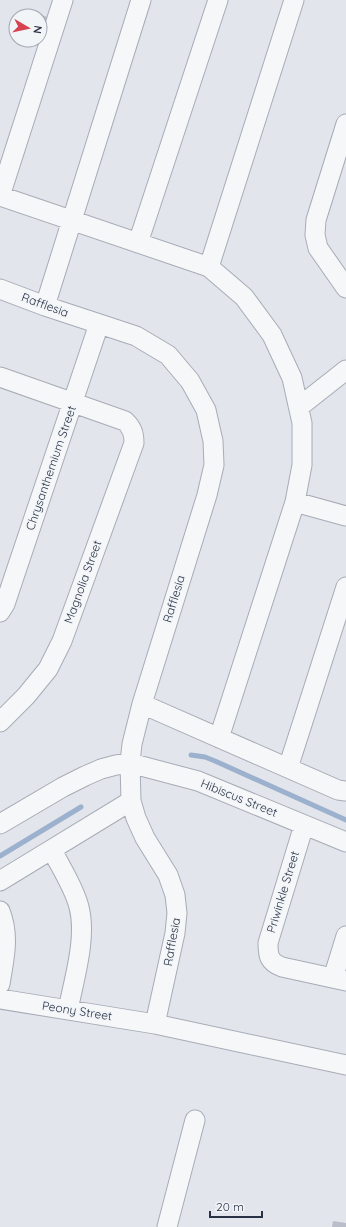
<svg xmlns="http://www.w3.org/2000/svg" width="346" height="1227" viewBox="0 0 346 1227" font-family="Quicksand,sans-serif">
  <rect width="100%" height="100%" fill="#e2e5eb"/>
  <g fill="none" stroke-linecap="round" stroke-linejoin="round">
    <path stroke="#9cb1cd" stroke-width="5" d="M191,755L205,757L215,761L346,820
      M0,856L81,807"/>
  </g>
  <path fill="#b9beca" d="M30,11L50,18L44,37L40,36V16H29Z
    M333,1221L346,1223V1227H332Z"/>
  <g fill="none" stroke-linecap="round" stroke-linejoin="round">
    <defs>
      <path id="minor" d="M346,124L316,220L315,235L318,248L346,288
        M0,196L209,267L244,297L272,335L292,378L302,423V465L295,502L219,738
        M0,196L63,0
        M138,243L218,0
        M209,267L294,0
        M0,289L45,306L136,336L168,355L190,381L206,410L213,441L214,465L207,495L142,704L132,744L130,763L131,801L136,818L145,838L168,875L175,895L177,913L175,933L155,1024
        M45,306L141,0
        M0,377L125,421C132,428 134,433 134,443L62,641L48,669L26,696L0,722
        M299,407L346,370
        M295,502L346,516
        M0,612L5,604L13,580L99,324
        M142,704L338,790L346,791
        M288,768L346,587
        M0,824L63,787L85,776L101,769L116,765L130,763L198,781L346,842
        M304,825L268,943C268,956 269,962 282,967L346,981
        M52,850C61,868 74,887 79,907C87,938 74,979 68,1010
        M0,881L131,801
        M0,911C10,936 4,959 0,984
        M333,978L346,936
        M0,999L155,1024L346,1065
        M167,1227L195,1120"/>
    </defs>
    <use href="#minor" stroke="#a7acb6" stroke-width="21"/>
    <use href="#minor" stroke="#f6f7f9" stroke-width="19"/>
  </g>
  <g text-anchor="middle" stroke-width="3" stroke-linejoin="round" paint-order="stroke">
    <g font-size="12" fill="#293245" stroke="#f2f5f8">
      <text transform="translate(45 305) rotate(20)" y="4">Rafflesia</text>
      <text transform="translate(51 468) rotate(-71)" y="4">Chrysanthemium Street</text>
      <text transform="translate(83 582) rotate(-70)" y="4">Magnolia Street</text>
      <text transform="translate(174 599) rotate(-73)" y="4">Rafflesia</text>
      <text transform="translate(239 798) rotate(22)" y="4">Hibiscus Street</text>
      <text transform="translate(283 892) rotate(-73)" y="4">Priwinkle Street</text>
      <text transform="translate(172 942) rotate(-80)" y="4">Rafflesia</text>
      <text transform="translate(77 1011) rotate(9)" y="4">Peony Street</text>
    </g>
  </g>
  <g transform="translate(28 28) rotate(99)"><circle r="19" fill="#f2f5f8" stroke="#a2a7b0"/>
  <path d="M0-3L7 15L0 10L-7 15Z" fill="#d64250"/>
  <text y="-6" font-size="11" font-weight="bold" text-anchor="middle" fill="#293245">N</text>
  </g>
  <path d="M210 1211v6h52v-6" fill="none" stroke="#293245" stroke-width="2"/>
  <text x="216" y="1211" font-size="12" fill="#293245" stroke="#f2f5f8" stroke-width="3" paint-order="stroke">20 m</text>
</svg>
